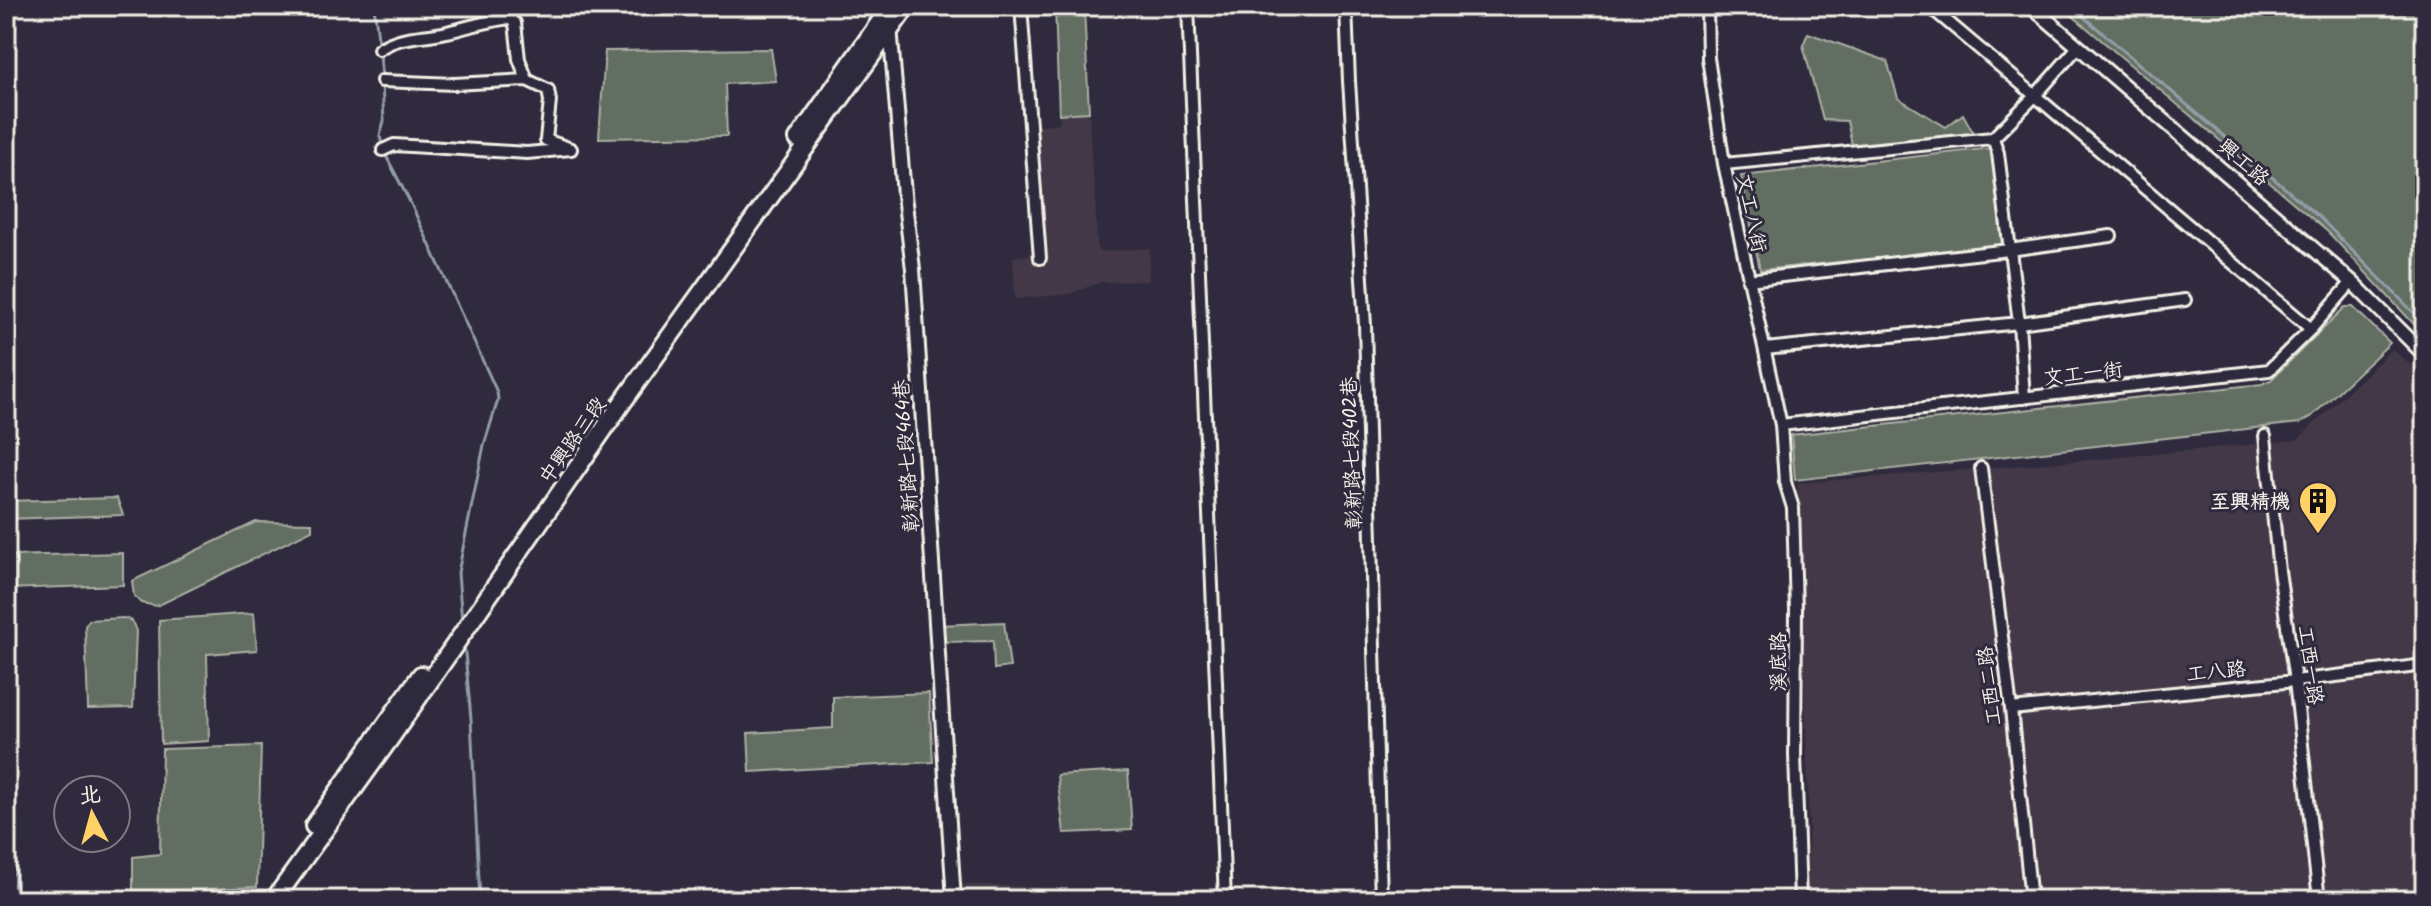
<svg xmlns="http://www.w3.org/2000/svg" width="2431" height="906" viewBox="0 0 2431 906" font-family="Kalam,'LXGW WenKai TC',sans-serif">
  <rect width="100%" height="100%" fill="#2f2a3d"/>
  <filter id="ink" filterUnits="userSpaceOnUse"><feTurbulence type="fractalNoise" baseFrequency=".0125" numOctaves="2"/><feDisplacementMap in="SourceGraphic" scale="16" xChannelSelector="R" yChannelSelector="G"/><feConvolveMatrix kernelMatrix="1 2 1 2 8 2 1 2 1" color-interpolation-filters="sRGB"/></filter>
  <g filter="url(#ink)">
    <path fill="#423847" d="M1089,112L1092,169L1095,187L1097,248L1099,252L1150,248L1148,281L1102,282L1069,294L1015,299L1013,257L1043,253L1035,126L1060,123L1059,114Z
      M2392,349L2425,377V900H1807L1809,820L1798,483L2100,459L2297,440Z
      M956,884L1058,888L1059,900H957Z"/>
    <path fill="#636e62" stroke="#acb0a5" stroke-width="2" d="M1055,6H1084L1089,112L1059,114Z
      M2061,6H2425V336L2328,232Z
      M1808,33L1887,61L1898,98L1946,127L1963,114L1976,138L1853,150L1847,121L1823,120L1803,45Z
      M771,49L776,81L725,84L727,136L599,138L605,51Z
      M1992,148L2002,246L1760,270L1741,176Z
      M2345,307H2353L2390,343L2311,417L2300,423L1795,480L1791,435L2262,384L2271,380Z
      M117,498L123,515L6,519V501Z
      M256,522L312,523V530L157,606L141,603L134,596L132,581Z
      M123,553V585L6,589V556Z
      M254,613L257,650L207,654L209,741L161,744L159,620Z
      M124,618L132,621L136,631L133,708L88,709L85,626L89,620Z
      M1004,622L1010,667L994,669L993,641L943,642L941,625Z
      M929,693L933,762L750,772L748,733L833,728V697Z
      M261,746L257,887L208,889L207,900H133V857L160,854L162,749Z
      M1128,771L1132,830L1064,833L1057,775Z"/>
    <g fill="none" stroke-linecap="round" stroke-linejoin="round">
      <path stroke="#929ea8" stroke-width="3" d="M374,6L379,46
        M2071,6L2320,218L2425,324
        M380,53L382,78
        M382,85L384,121L380,135L383,150L411,204L497,392L498,400L484,445L458,573L462,622
        M904,241L916,405
        M464,642L471,719L480,900
        M947,888L948,900
        M14,900L16,824"/>
      <defs>
        <path id="minor" d="M1021,6L1040,258
          M1188,6L1225,900
          M1346,6L1349,81L1365,325L1381,900
          M1707,6L1708,58L1724,164L1781,425L1785,482L1793,508L1796,610L1795,755L1800,900
          M1929,6L2311,329
          M379,49C403,34 421,38 447,32C468,27 487,21 509,18L515,23L519,59L527,80L548,90L550,101L546,140L571,149L527,153L394,145L383,150
          M382,81L454,84L527,80
          M1993,138L1998,153L2019,323L2024,398
          M1724,164L1993,138L2034,97L2078,47
          M1748,280L2009,250L2111,236
          M1765,349L2019,323L2185,300
          M1781,425L2269,370L2311,329L2352,282
          M2265,436L2279,571L2295,681L2319,900
          M1981,468L2011,709L2031,900
          M2011,709L2295,681L2425,665"/>
        <path id="tertiary" d="M2031,6L2352,282L2425,355
          M890,26L904,195L913,269L954,900"/>
        <path id="primary" d="M798,139L891,6
          M314,826L421,675
          M274,900L391,737L622,403L907,6"/>
      </defs>
      <use href="#minor" stroke="#f4f1e8" stroke-width="16"/>
      <use href="#tertiary" stroke="#f4f1e8" stroke-width="18"/>
      <use href="#primary" stroke="#f4f1e8" stroke-width="22"/>
      <use href="#minor" stroke="#2f2a3d" stroke-width="10"/>
      <use href="#tertiary" stroke="#2f2a3d" stroke-width="12"/>
      <use href="#primary" stroke="#2f2a3d" stroke-width="16"/>
    </g>
  </g>
  <defs>
    <symbol id="building-pin" viewBox="-11 -11 22 30"><path d="M0 17L-7.5 6A9.5 9.5 0 1 1 7.5 6Z" fill="#ffd166" stroke="#2f2a3d"/><path d="M-4-6H4V6H1V3H-1V6H-4ZM-2.5-4.3h1.7v1.8h-1.7ZM.8-4.3h1.7v1.8H.8ZM-2.5-1h1.7V.8h-1.7ZM.8-1h1.7V.8H.8Z" fill="#111"/></symbol>
  </defs>
  <g fill-rule="evenodd">
    <use href="#building-pin" x="2296" y="479" width="44" height="60"/>
  </g>
  <g text-anchor="middle" stroke-width="6" stroke-linejoin="round" paint-order="stroke">
    <g font-size="20" fill="#f4f1e8" stroke="#2f2a3d">
      <text transform="translate(2244 162) rotate(41)" y="7">興工路</text>
      <text transform="translate(1752 213) rotate(78)" y="7">文工八街</text>
      <text transform="translate(2083 373) rotate(-6)" y="7">文工一街</text>
      <text transform="translate(572 440) rotate(-55)" y="7">中興路三段</text>
      <text transform="translate(1351 453) rotate(-92)" y="7">彰新路七段402巷</text>
      <text transform="translate(906 456) rotate(-94)" y="7">彰新路七段464巷</text>
      <text transform="translate(1778 662) rotate(-90)" y="7">溪底路</text>
      <text transform="translate(2311 665) rotate(82)" y="7">工西一路</text>
      <text transform="translate(2216 671) rotate(-6)" y="7">工八路</text>
      <text transform="translate(1989 686) rotate(-97)" y="7">工西二路</text>
    </g>
    <g font-size="20" font-weight="bold" fill="#f4f1e8" stroke="#2f2a3d" text-anchor="end">
      <text x="2290" y="508">至興精機</text>
    </g>
  </g>
  <rect width="2431" height="906" fill="none" stroke="#2f2a3d" stroke-width="32"/>
  <rect x="16" y="16" width="2399" height="874" fill="none" stroke="#f4f1e8" stroke-width="3" filter="url(#ink)"/>
  <g transform="translate(92 814) rotate(354)"><circle r="38" fill="#2f2a3d" stroke="#7e7a81" stroke-width="2"/>
  <path d="M0-6L14 30L0 20L-14 30Z" fill="#ffd166"/>
  <text y="-12" font-size="22" font-weight="bold" text-anchor="middle" fill="#f4f1e8">北</text>
  </g>
</svg>
